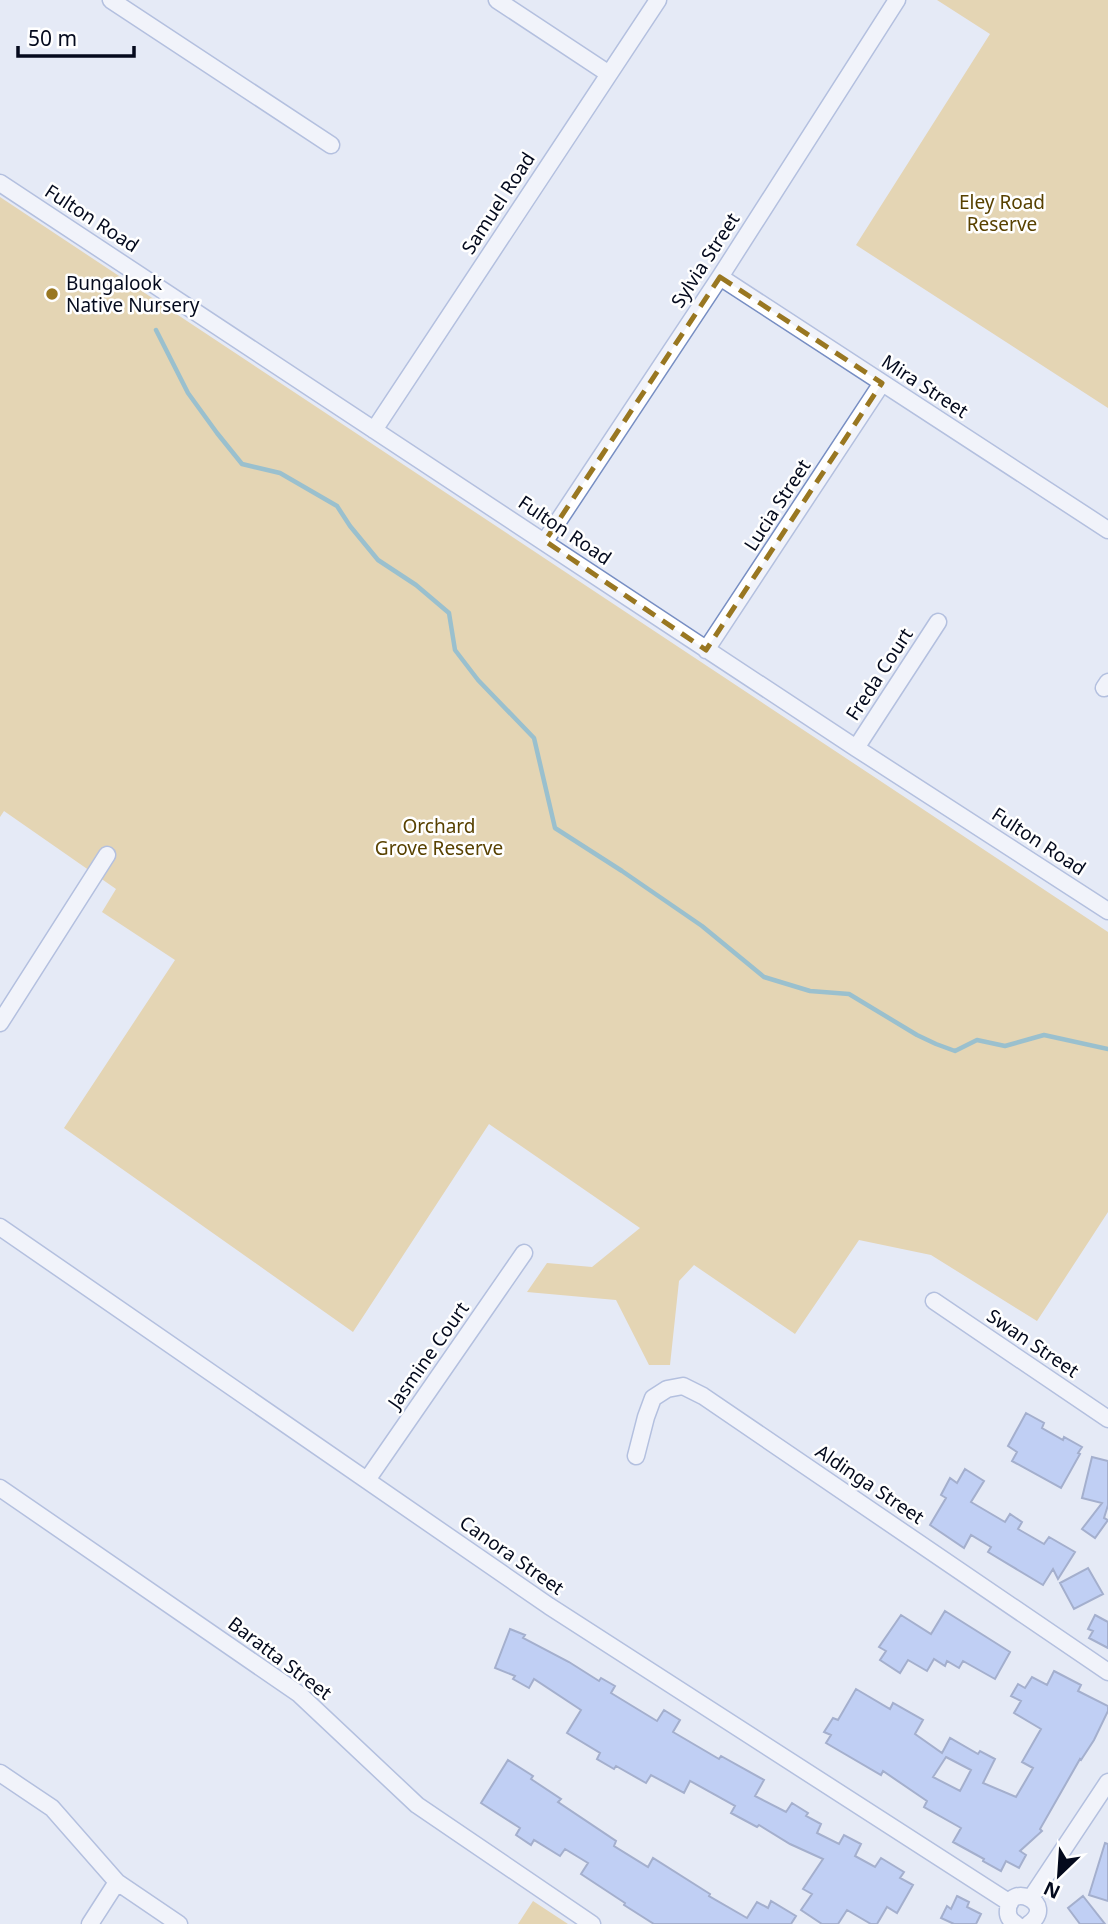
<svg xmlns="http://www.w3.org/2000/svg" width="1108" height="1924" viewBox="0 0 1108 1924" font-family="'Noto Sans',sans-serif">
  <rect width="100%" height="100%" fill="#e5eaf6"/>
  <path fill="#e2bc64" d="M937,0H1108V408L856,245L990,34Z
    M0,197L1108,932V1212L1037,1321L931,1255L859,1240L795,1334L694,1265L679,1281L670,1365H649L616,1300L527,1292L547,1263L592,1267L640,1228L489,1124L353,1332L64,1128L175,960L102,912L116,889L4,811L0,817Z
    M533,1901L568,1924H518Z"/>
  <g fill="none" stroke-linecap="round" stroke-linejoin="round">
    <path stroke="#3f8e9d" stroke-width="4.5" d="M156,330L188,393L217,433L242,464L280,473L337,506L350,526L378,560L416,585L449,613L455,650L478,680L534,738L555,828L622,871L702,926L764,977L810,991L849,994L917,1035L936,1044L955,1051L977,1040L1005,1046L1044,1035L1108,1049"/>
  </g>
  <path fill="#93b0f2" stroke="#54699c" stroke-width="2" fill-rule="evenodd" d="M1026,1413L1044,1423L1042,1428L1063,1440L1064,1437L1082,1447L1078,1453L1080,1454L1061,1488L1012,1461L1017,1452L1008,1446Z
    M1092,1457L1108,1461V1505L1104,1518L1108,1520L1095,1538L1082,1529L1102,1503L1082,1498Z
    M965,1469L984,1481L971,1502L1005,1522L1010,1514L1022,1522L1018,1529L1044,1544L1049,1537L1075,1552L1058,1579L1053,1569L1043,1585L988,1552L991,1547L971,1535L964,1548L930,1525L946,1498L941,1495L950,1478L957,1483Z
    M1088,1568L1103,1594L1074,1609L1060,1583Z
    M945,1611L1010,1652L995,1679L963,1661L959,1668L947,1661L945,1666L934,1659L927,1671L908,1660L900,1673L880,1660L886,1651L879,1647L901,1615L931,1634Z
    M1095,1615L1108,1622V1648L1089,1638L1093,1631L1088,1629Z
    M510,1629L525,1635L523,1638L569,1662L599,1681L601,1678L615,1686L611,1693L657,1721L664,1710L680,1720L673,1732L719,1759L721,1756L764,1780L755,1796L786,1812L792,1803L808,1813L806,1816L821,1824L817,1833L839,1844L844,1835L861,1844L855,1856L875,1867L881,1858L904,1872L900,1878L913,1885L897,1913L887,1907L877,1924H871L847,1910L838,1924H822L801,1910L812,1894L803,1889L823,1859L790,1844L759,1825L757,1827L731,1813L735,1806L690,1781L684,1793L651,1775L646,1783L616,1766L614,1769L597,1759L600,1753L567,1733L581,1710L534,1679L529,1688L513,1679L515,1676L495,1668Z
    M1054,1671L1081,1685L1078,1691L1108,1706V1711L1094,1740L1081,1760L1080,1759L1040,1829L1042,1831L1020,1851L1026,1855L1019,1868L1006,1861L1001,1871L983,1861L984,1859L953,1842L961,1828L924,1807L927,1801L883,1771L881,1775L826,1743L831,1735L824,1732L833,1718L838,1720L856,1689L890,1709L893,1703L923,1720L915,1734L942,1753L950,1738L978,1754L980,1751L995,1759L983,1783L1016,1797L1033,1768L1022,1762L1041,1729L1014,1713L1021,1701L1011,1696L1018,1684L1025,1688L1032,1677L1047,1685ZM946,1757L971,1770L960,1791L933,1777Z
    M508,1760L533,1776L531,1779L561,1799L558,1802L616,1841L614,1846L648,1867L653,1858L710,1894L709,1896L747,1918L757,1902L768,1908L771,1901L796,1916L791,1924H654L624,1905L625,1903L581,1874L588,1863L565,1849L560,1856L534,1840L531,1845L516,1835L520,1828L481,1803Z
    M1105,1843L1108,1844V1901L1089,1895Z
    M957,1896L969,1902L967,1907L981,1914L976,1924H954L941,1918L947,1906L951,1909Z
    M1083,1896L1105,1924H1080L1068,1908Z"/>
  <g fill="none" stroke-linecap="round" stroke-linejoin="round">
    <defs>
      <path id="minor" d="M111,0L331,145
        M497,0L609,74
        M0,183L856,748L1108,911
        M720,277L1108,530
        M374,430L658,0
        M545,541L720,277L897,0
        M706,650L882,383
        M1104,688L1108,682
        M856,748L938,622
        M0,1023L107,855
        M0,1227L549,1606L1010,1903
        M934,1301L1108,1419
        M636,1456L646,1417L653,1398L667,1389L683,1386L703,1396L1108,1672
        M367,1480L524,1253
        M0,1488L299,1694L417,1805L592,1924
        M0,1773L52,1808L117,1882L179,1924
        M1031,1898L1108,1782
        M90,1924L117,1882
        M1016,1924C1011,1921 1007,1917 1008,1910C1008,1881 1058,1903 1029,1924"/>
    </defs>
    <use href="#minor" stroke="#778ec3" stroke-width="19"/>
    <use href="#minor" stroke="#fff" stroke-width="16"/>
  </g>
  <path d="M0 0H1108V1924H0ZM720,277L882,383L706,650L545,541Z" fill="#e5eaf6" fill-opacity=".55" fill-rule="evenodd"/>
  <path fill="none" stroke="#997721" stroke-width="5" stroke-dasharray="14 9" stroke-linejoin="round" d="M720,277L882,383L706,650L545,541Z"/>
  <circle fill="#997721" stroke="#fff" stroke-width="2.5" cx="52" cy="294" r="7"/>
  <g text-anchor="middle" stroke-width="5" stroke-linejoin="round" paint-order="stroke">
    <g font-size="19" fill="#584100" stroke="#fff">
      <text x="1002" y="209">Eley Road<tspan x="1002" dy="22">Reserve</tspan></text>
      <text x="439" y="833">Orchard<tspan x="439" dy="22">Grove Reserve</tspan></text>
    </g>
    <g font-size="19" fill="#040a1d" stroke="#fff">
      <text transform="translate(498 203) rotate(-57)" y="7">Samuel Road</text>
      <text transform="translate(92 218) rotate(33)" y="7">Fulton Road</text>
      <text transform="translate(705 260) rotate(-57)" y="7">Sylvia Street</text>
      <text transform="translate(925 386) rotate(33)" y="7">Mira Street</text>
      <text transform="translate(777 505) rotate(-57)" y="7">Lucia Street</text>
      <text transform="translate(565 530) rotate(34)" y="7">Fulton Road</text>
      <text transform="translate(879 674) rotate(-57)" y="7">Freda Court</text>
      <text transform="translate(1039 841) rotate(33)" y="7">Fulton Road</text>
      <text transform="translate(1033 1343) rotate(34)" y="7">Swan Street</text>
      <text transform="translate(428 1355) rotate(-55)" y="7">Jasmine Court</text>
      <text transform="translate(870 1484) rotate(34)" y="7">Aldinga Street</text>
      <text transform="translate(512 1555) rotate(35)" y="7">Canora Street</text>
      <text transform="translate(280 1658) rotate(37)" y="7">Baratta Street</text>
    </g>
    <g font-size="19" fill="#040a1d" stroke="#fff" text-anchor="start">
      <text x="66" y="290">Bungalook<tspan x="66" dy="22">Native Nursery</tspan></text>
    </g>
  </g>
  <g transform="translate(1059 1875) rotate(205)" stroke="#ffffff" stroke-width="5" paint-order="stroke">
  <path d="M0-5L12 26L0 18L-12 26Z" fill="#040a1d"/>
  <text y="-10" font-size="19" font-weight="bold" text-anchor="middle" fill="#040a1d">N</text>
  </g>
  <path d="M18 46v10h116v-10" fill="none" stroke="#040a1d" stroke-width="3.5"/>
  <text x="28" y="46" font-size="21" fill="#040a1d" stroke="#ffffff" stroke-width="5" paint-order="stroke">50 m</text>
</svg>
